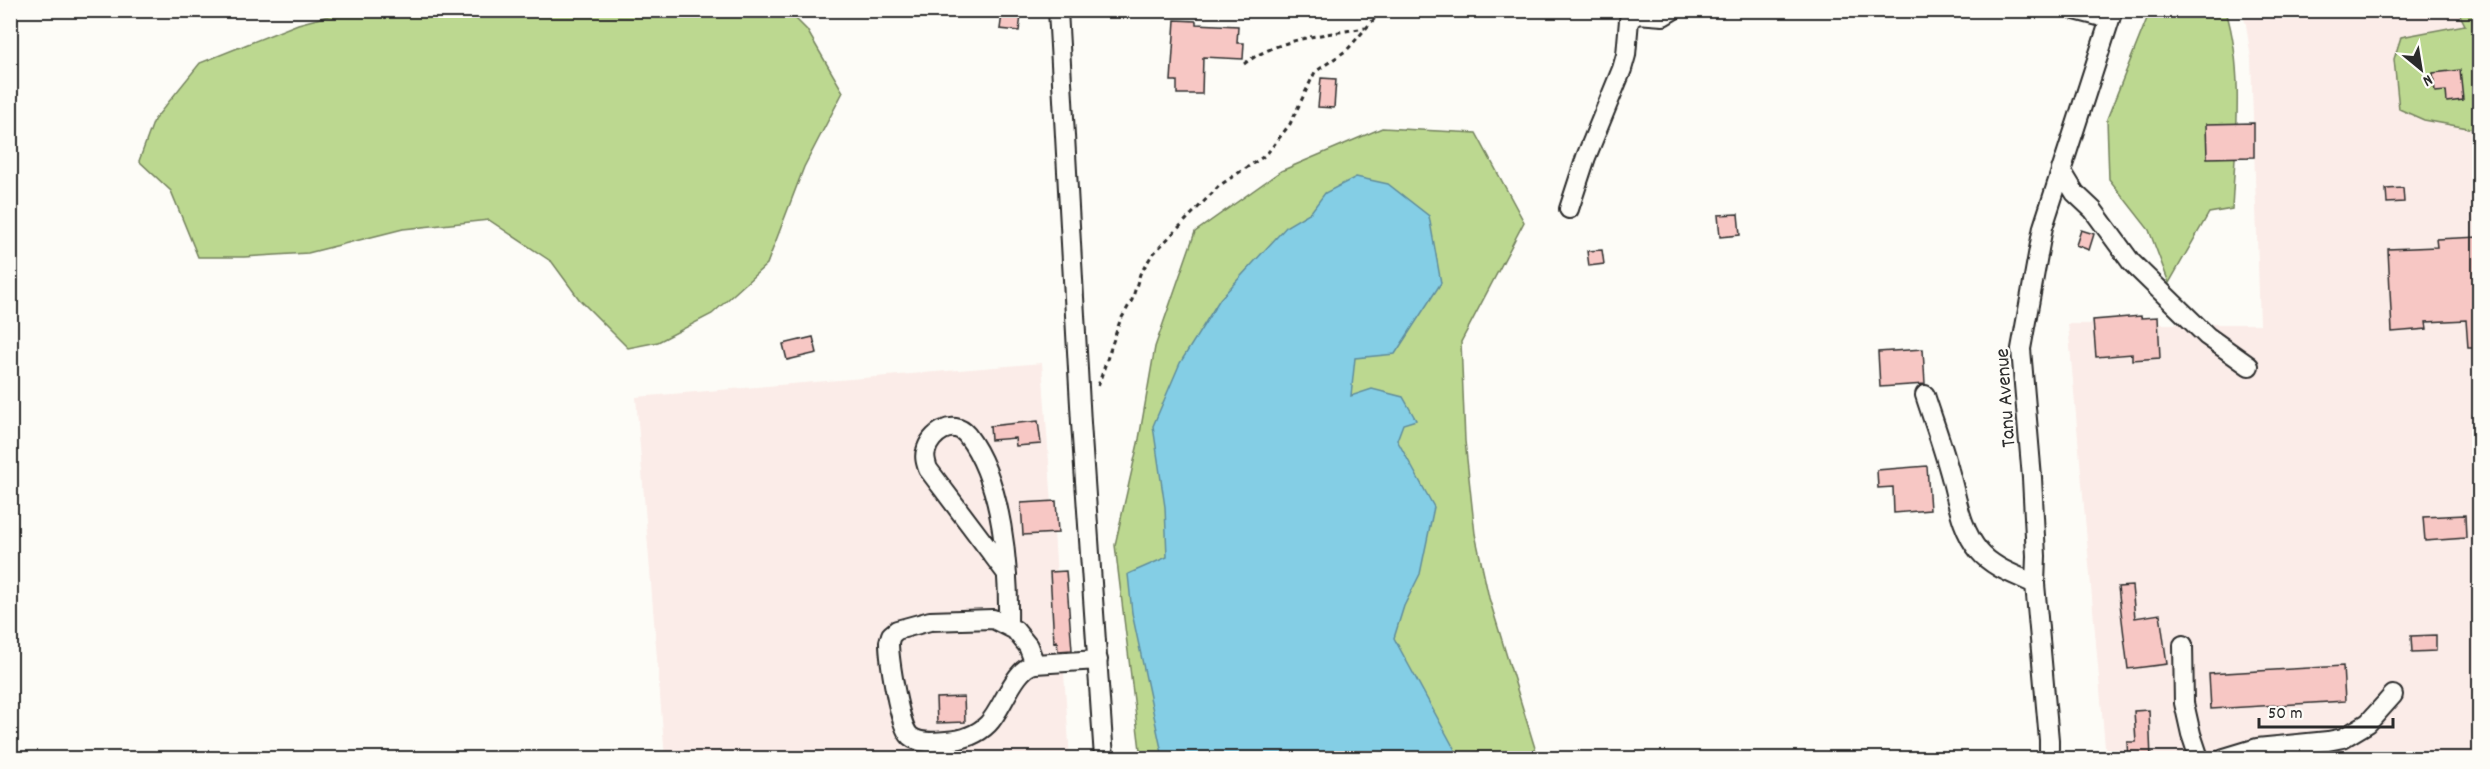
<svg xmlns="http://www.w3.org/2000/svg" width="2490" height="769" viewBox="0 0 2490 769" font-family="Dekko,sans-serif">
  <rect width="100%" height="100%" fill="#fdfcf7"/>
  <filter id="ink" filterUnits="userSpaceOnUse"><feTurbulence type="fractalNoise" baseFrequency=".0167" numOctaves="2"/><feDisplacementMap in="SourceGraphic" scale="12" xChannelSelector="R" yChannelSelector="G"/><feConvolveMatrix kernelMatrix="1 2 1 2 8 2 1 2 1" color-interpolation-filters="sRGB"/></filter>
  <g filter="url(#ink)">
    <path fill="#fbece8" d="M2457,10L2479,14V758H2106L2068,324H2260L2251,59L2246,24L2241,11Z
      M1042,363L1070,758H665L636,397Z"/>
    <path fill="#bcd890" stroke="#74825e" stroke-width="1.5" d="M347,11H788L807,30L843,92L804,167L767,264L712,314L658,342L628,348L579,299L552,262L489,220L403,229L308,253L244,257H198L171,191L139,161L154,120L200,63L298,24Z
      M2150,11H2226C2245,74 2235,144 2232,209L2209,213L2169,283L2149,230L2109,179L2107,119Z
      M2458,11H2479V130L2424,120L2399,109L2394,59L2401,37L2465,25Z
      M1382,128L1476,133L1524,222L1461,342L1465,441L1475,534L1489,598L1538,758H1141L1115,545L1139,439L1155,347L1195,232L1281,171Z"/>
    <path fill="#84cee5" stroke="#608d9b" stroke-width="1.5" d="M1356,177L1388,184L1429,216L1441,283L1395,354L1355,358L1351,396L1372,389L1403,397L1416,420L1403,424L1397,440L1434,507L1420,574L1404,606L1394,638L1456,752L1457,758H1163L1132,613L1128,574L1167,557L1165,507L1153,426L1180,363L1220,299L1287,226L1311,212L1325,193Z"/>
    <path fill="#f7c7c4" stroke="#2b2b2b" stroke-width="1.5" d="M1002,14L1021,16L1019,31L1000,29Z
      M1175,20L1196,21V24L1238,26L1237,43H1244L1243,59L1203,57L1202,94H1177V81H1171Z
      M2460,70L2463,100L2447,102L2446,91L2435,92L2433,73Z
      M1321,78L1336,79L1334,108L1318,107Z
      M2254,123V157L2207,158L2206,124Z
      M2403,188L2404,202L2387,203L2386,189Z
      M1738,214L1740,235L1720,237L1718,215Z
      M2081,230L2094,234L2089,250L2076,245Z
      M2480,237V348H2468L2466,320L2426,322L2427,329L2392,332L2388,249L2437,247L2436,239Z
      M1602,250L1604,264L1589,266L1587,251Z
      M2141,316V318L2158,317L2160,358L2132,360V354L2096,357L2093,320Z
      M813,337L817,353L787,360L783,344Z
      M1923,349L1925,384L1880,387L1878,352Z
      M1038,421L1041,444L1016,446L1015,438L991,440L990,426Z
      M1927,466L1930,510L1894,513L1893,487L1878,488L1877,470Z
      M1056,501L1058,533L1023,535L1021,503Z
      M2465,515L2466,538L2425,541L2423,517Z
      M1066,571L1072,650L1058,651L1057,641L1054,642L1050,572Z
      M2132,586L2135,618L2160,614L2167,664L2128,669L2118,587Z
      M2436,635V651L2412,652L2411,636Z
      M2343,666L2345,701L2211,709L2209,674Z
      M964,697L965,722L937,723L936,698Z
      M2149,710L2151,759H2128L2127,742H2136L2134,711Z"/>
    <g fill="none" stroke-linecap="round" stroke-linejoin="round">
      <defs>
        <path id="minor" d="M1058,10L1081,423L1104,758
          M2075,10L2110,19
          M2061,170L2075,193L2093,210L2131,262L2207,336L2249,366
          M1569,209L1586,157L1622,69L1626,55L1629,20L1637,14L1663,16L1673,10
          M1925,395C1933,420 1942,444 1949,470C1957,497 1960,528 1979,551C1993,568 2016,575 2035,584
          M1007,574L928,469C926,463 924,457 926,451C930,434 953,418 967,435C1003,482 1009,567 1008,625
          M2183,645L2184,703L2191,734L2199,758
          M1035,664L1028,646L1015,630L993,619L930,621L897,630L891,635L889,642C889,658 899,726 910,736C919,744 934,742 946,741C961,740 977,735 988,724C1003,709 1014,668 1035,664L1098,660
          M2049,758V740L2035,584L2036,556L2032,478L2021,349L2043,227L2113,10
          M2224,758L2257,748L2328,741L2343,738L2368,723L2393,695"/>
      </defs>
      <use href="#minor" stroke="#2b2b2b" stroke-width="22"/>
      <path stroke="#2b2b2b" stroke-width="3" stroke-dasharray="4.5 4.5" stroke-linecap="butt" d="M1244,64C1279,38 1323,35 1365,28
        M1098,386L1120,321L1132,300L1140,274L1152,255L1220,185L1266,155L1290,124L1315,72L1347,50L1382,10"/>
      <use href="#minor" stroke="#fdfcf7" stroke-width="18"/>
    </g>
  </g>
  <g text-anchor="middle" stroke-width="4.5" stroke-linejoin="round" paint-order="stroke">
    <g font-size="21" fill="#2b2b2b" stroke="#fdfcf7">
      <text transform="translate(2004 398) rotate(-94)" y="7">Tanu Avenue</text>
    </g>
  </g>
  <rect width="2490" height="769" fill="none" stroke="#fdfcf7" stroke-width="36"/>
  <rect x="18" y="18" width="2454" height="733" fill="none" stroke="#2b2b2b" stroke-width="2" filter="url(#ink)"/>
  <g transform="translate(2421 69) rotate(150)" stroke="#fdfcf7" stroke-width="4.5" paint-order="stroke">
  <path d="M0-4.5L10 22L0 15L-10 22Z" fill="#2b2b2b"/>
  <text y="-9" font-size="16" font-weight="bold" text-anchor="middle" fill="#2b2b2b">N</text>
  </g>
  <path d="M2259 718v9h134v-9" fill="none" stroke="#2b2b2b" stroke-width="3"/>
  <text x="2268" y="718" font-size="18" fill="#2b2b2b" stroke="#fdfcf7" stroke-width="4.5" paint-order="stroke">50 m</text>
</svg>
